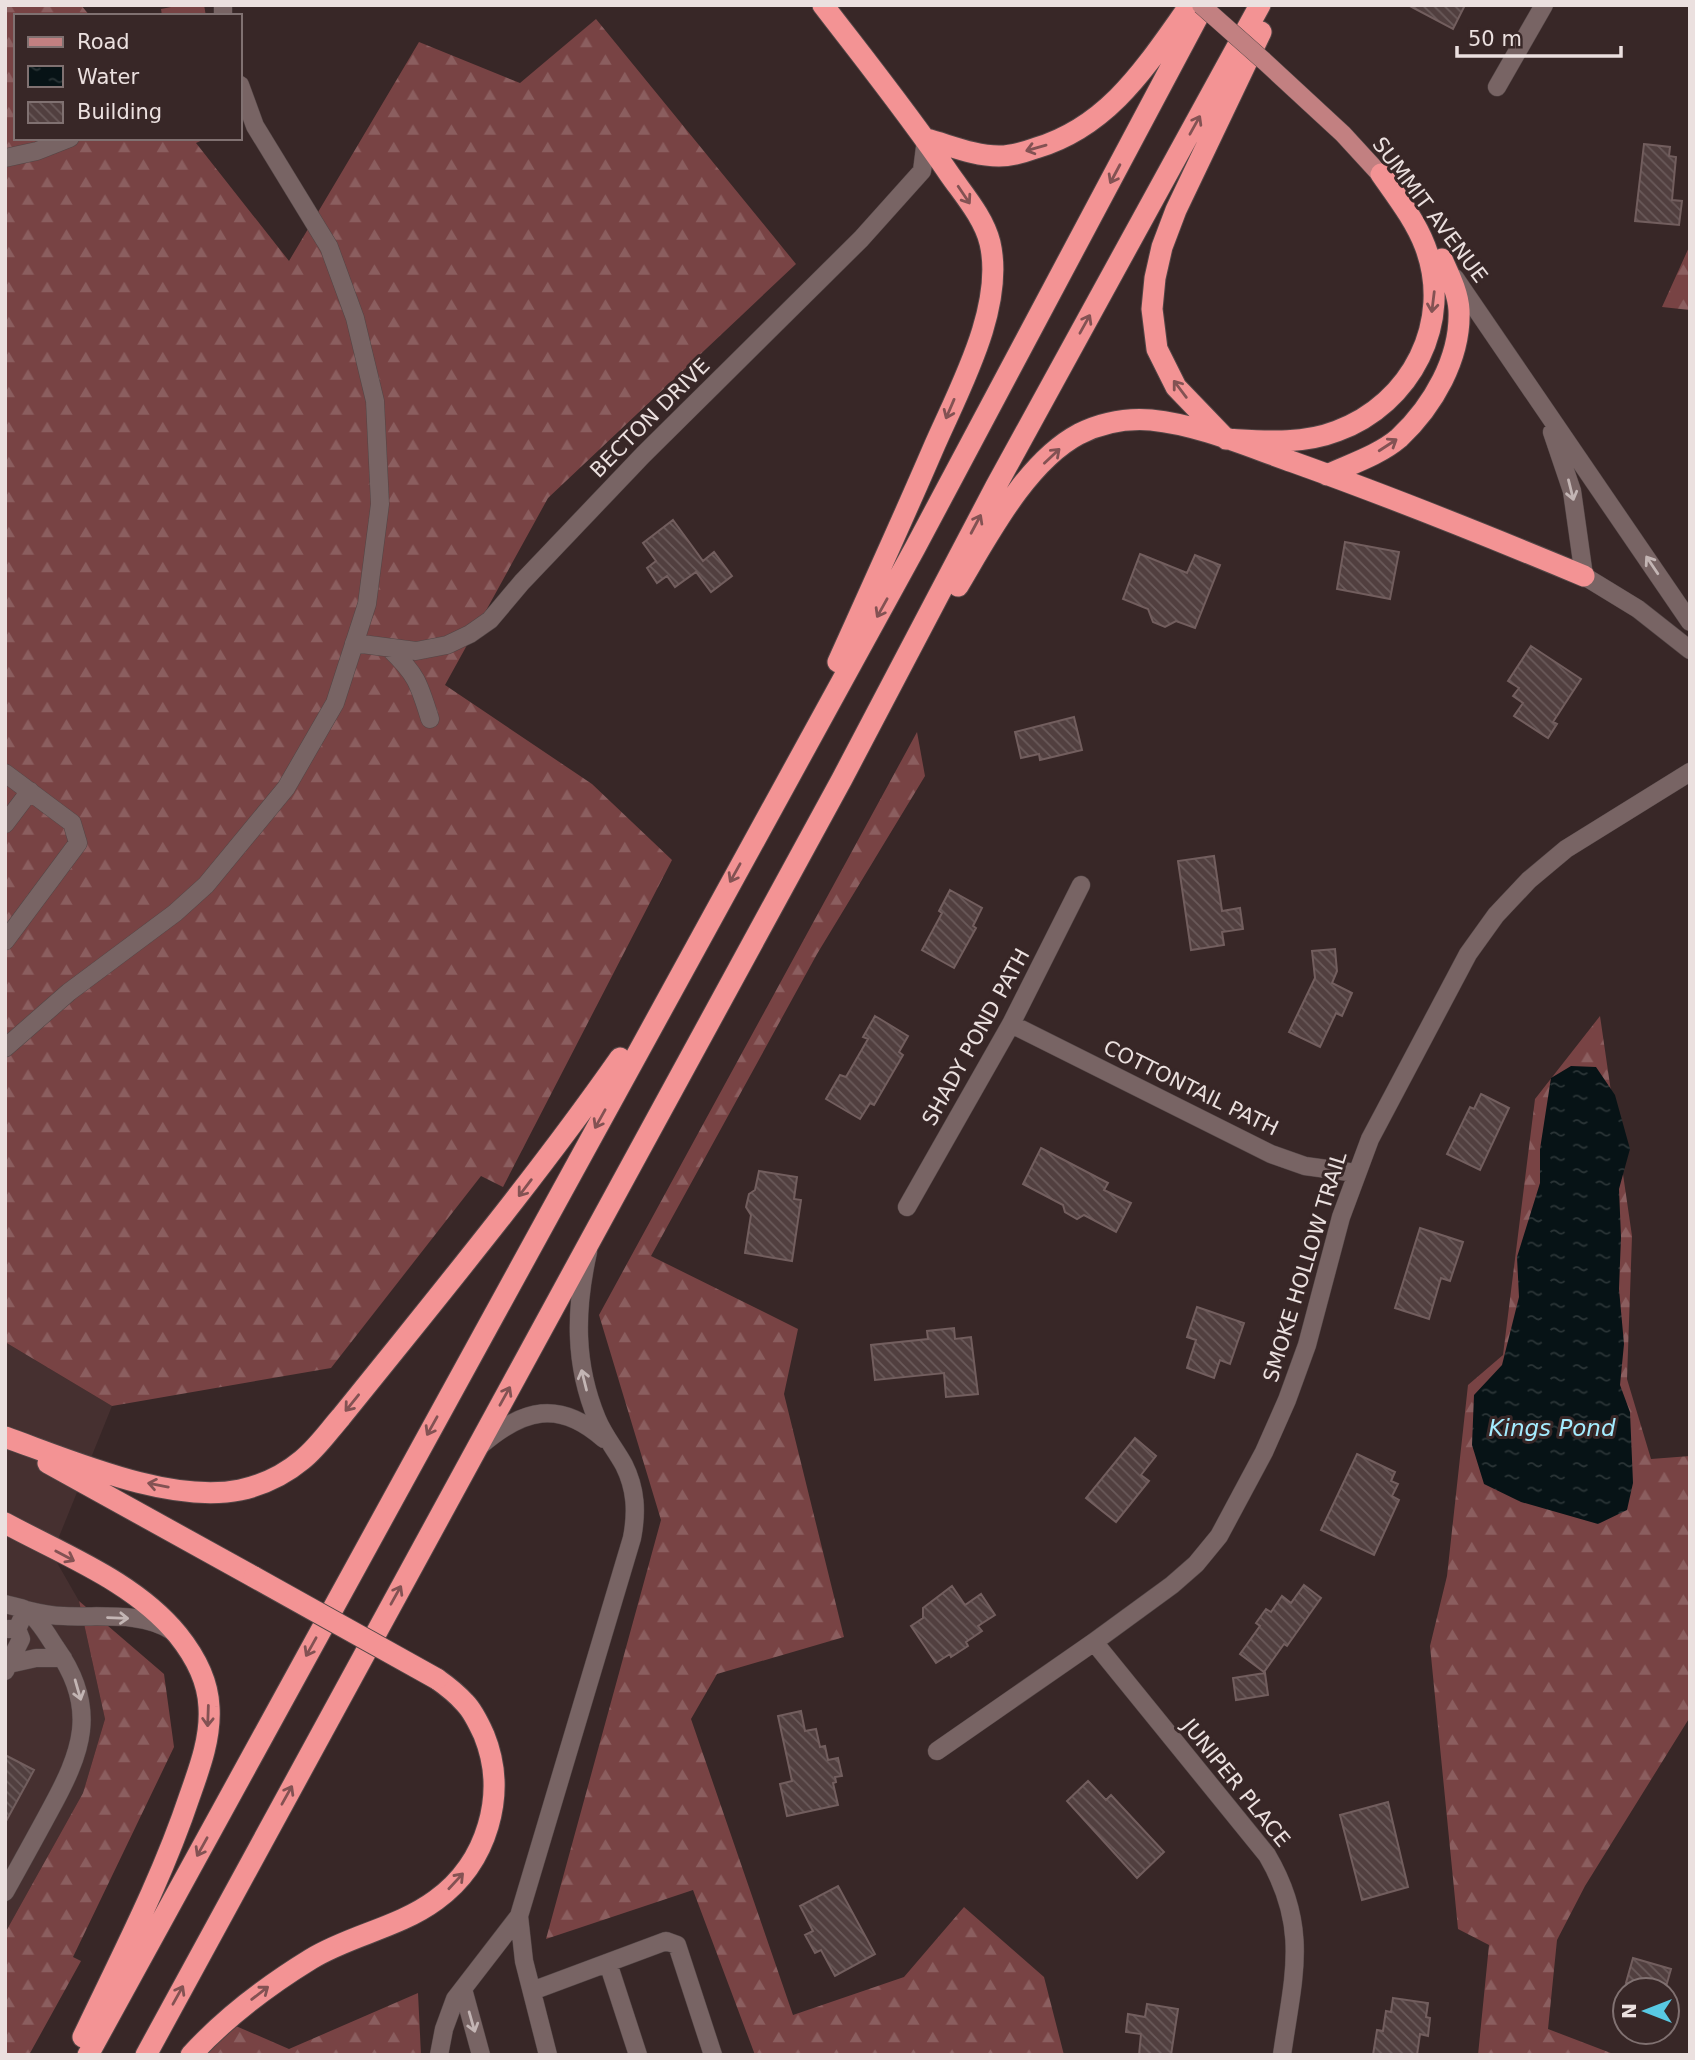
<svg xmlns="http://www.w3.org/2000/svg" width="1695" height="2060" viewBox="0 0 1695 2060" font-family="'DejaVu Sans',sans-serif">
  <defs>
    <pattern id="forest-firs" width="22" height="20" patternUnits="userSpaceOnUse" patternTransform="scale(1.75)"><rect width="22" height="20" fill="#784344"/><path d="M5 1l3.5 6h-7zM16 11l3.5 6h-7z" fill="#8b5e5f"/></pattern>
    <pattern id="water-ripples" width="26" height="14" patternUnits="userSpaceOnUse" patternTransform="scale(1.75)"><rect width="26" height="14" fill="#071316"/><path d="M2 4q2-2 4 0t4 0M15 11q2-2 4 0t4 0" fill="none" stroke="#2b3537"/></pattern>
    <pattern id="building-back-hatch" width="6" height="6" patternUnits="userSpaceOnUse" patternTransform="scale(1.75)"><rect width="6" height="6" fill="#513f3f"/><path d="M-1 5l2 2M0 0l6 6M5-1l2 2" fill="none" stroke="#6a5a5a"/></pattern>
  </defs>
  <rect width="100%" height="100%" fill="#382727"/>
  <path fill="#463030" d="M5,1342L112,1406L52,1554L79,1601L105,1719L83,1793L5,1933Z"/>
  <path fill="url(#forest-firs)" d="M5,5H81L90,16H16V138H207L196,143L289,261L419,42L520,83L596,19L796,264L548,498L445,685L592,784L672,860L503,1187L481,1176L331,1368L112,1406L5,1342Z
    M1690,245V310L1662,307Z
    M917,732L925,776L817,954L651,1256L798,1329L784,1394L844,1637L717,1674L691,1719L793,2015L904,1977L964,1907L1044,1977L1064,2055H755L693,1890L546,1939L661,1520L599,1315Z
    M1600,1016L1632,1236L1627,1379L1651,1459L1690,1456V1717L1585,1886L1557,1940L1548,2029L1616,2055H1478L1489,1945L1458,1929L1430,1646L1447,1576L1468,1385L1503,1355L1535,1099Z
    M79,1601L164,1674L174,1747L73,1957L81,1961L29,2055H5V1933L83,1793L105,1719Z
    M418,1993L421,2055H195L215,2017L289,2049Z"/>
  <path fill="#784344" d="M181,5H204L206,16H162L161,9Z"/>
  <path fill="url(#water-ripples)" d="M1571,1066L1596,1067L1615,1095L1630,1149L1619,1189L1621,1237L1619,1289L1624,1344L1620,1385L1630,1412L1633,1483L1627,1510L1598,1524L1521,1502L1484,1484L1472,1445L1474,1395L1502,1365L1519,1297L1517,1257L1540,1183V1149L1551,1078Z"/>
  <path fill="url(#building-back-hatch)" stroke="#725e5e" stroke-width="2" d="M1408,5H1465L1453,29Z
    M1644,144L1670,147L1669,156L1676,157L1672,200L1682,201L1679,225L1635,221Z
    M673,520L703,561L714,552L732,576L711,592L696,572L675,587L667,576L657,583L647,568L656,561L643,543Z
    M1345,542L1399,552L1390,599L1337,589Z
    M1140,554L1187,573L1195,555L1220,565L1195,628L1176,621L1165,627L1153,622L1148,609L1123,599Z
    M1531,646L1581,679L1553,722L1557,724L1548,738L1514,716L1523,703L1513,696L1519,688L1508,681Z
    M1074,717L1082,750L1040,760L1039,754L1021,758L1015,732Z
    M1214,856L1222,911L1240,908L1243,929L1222,932L1224,945L1191,950L1178,861Z
    M950,890L982,908L973,926L976,928L954,968L922,950L942,913L939,911Z
    M1335,949L1337,971L1332,983L1352,993L1342,1016L1336,1013L1320,1047L1289,1032L1315,978L1312,951Z
    M875,1016L908,1036L899,1052L903,1055L874,1105L870,1103L860,1119L826,1099L840,1075L846,1077L868,1039L863,1037Z
    M1481,1094L1509,1108L1480,1170L1447,1154L1470,1107L1474,1109Z
    M1041,1148L1108,1183L1104,1190L1131,1203L1116,1232L1084,1215L1077,1219L1065,1212L1063,1205L1023,1184Z
    M759,1171L797,1177L794,1199L801,1200L792,1261L745,1253L751,1215L746,1207L749,1194L755,1190Z
    M1420,1228L1463,1242L1450,1281L1441,1278L1429,1319L1395,1308Z
    M1197,1307L1244,1323L1230,1364L1220,1360L1214,1378L1187,1368L1196,1340L1187,1337Z
    M954,1328L955,1339L971,1337L978,1394L946,1397L944,1373L875,1380L871,1345L928,1339L927,1331Z
    M1135,1438L1156,1456L1141,1475L1149,1481L1116,1522L1086,1498Z
    M1357,1454L1395,1472L1391,1481L1398,1484L1392,1496L1399,1500L1374,1555L1321,1530Z
    M1304,1585L1321,1598L1287,1646L1284,1644L1264,1672L1240,1654L1260,1626L1256,1623L1266,1609L1271,1612L1282,1596L1291,1603Z
    M952,1586L965,1605L981,1594L995,1615L978,1626L982,1631L966,1642L968,1646L951,1657L950,1654L936,1663L911,1626L923,1618V1608Z
    M1265,1673L1268,1695L1236,1700L1233,1678Z
    M801,1711L805,1731L816,1729L820,1747L825,1746L828,1760L838,1758L842,1776L835,1777L836,1782L833,1783L838,1805L787,1816L780,1784L792,1781L778,1716Z
    M5,1755L34,1770L5,1823Z
    M1088,1781L1106,1800L1111,1795L1164,1852L1137,1878L1067,1801Z
    M1388,1802L1408,1887L1362,1900L1340,1815Z
    M838,1886L875,1954L835,1976L821,1950L815,1953L805,1935L813,1931L800,1906Z
    M1633,1958L1671,1969L1665,1990H1632L1634,1986L1626,1983Z
    M1393,1998L1428,2003L1426,2017L1430,2018L1428,2036L1420,2034L1417,2055H1373L1377,2030L1383,2031L1386,2011L1391,2012Z
    M1147,2004L1178,2009L1171,2055H1139L1141,2034L1126,2032L1128,2014L1145,2017Z"/>
  <g fill="none" stroke-linecap="round" stroke-linejoin="round">
    <defs>
      <path id="minor" d="M223,5V16
        M1497,87L1544,5
        M5,158L37,151L70,138
        M1455,278L1690,622
        M1552,432L1572,491L1584,576L1638,609L1690,650
        M354,643L416,651L447,645L470,634L490,620L522,582L643,455L861,239L922,171L926,139
        M390,649C417,675 419,684 430,719
        M5,773L72,823L78,843L5,941
        M5,824L30,791
        M1011,1024L1271,1154L1305,1166L1356,1173
        M5,1048L69,992L175,913L206,885L286,788L335,703L367,604L380,504L375,401L355,318L329,247L255,126L240,85
        M907,1207L1011,1024L1081,885
        M481,1445C523,1409 559,1399 604,1439
        M5,1604C11,1606 20,1607 26,1610C38,1618 48,1636 56,1648C99,1709 82,1752 49,1812C35,1838 20,1865 5,1892
        M17,1629L26,1610C38,1613 51,1616 64,1616C98,1618 142,1611 172,1631
        M1094,1642L1267,1855C1310,1928 1293,1977 1282,2055
        M9,1664L36,1658H63
        M5,1671L21,1639L17,1629H8
        M937,1751L1094,1642L1172,1585L1196,1564L1219,1536L1264,1452L1287,1400L1307,1345L1341,1217L1370,1139L1468,954L1496,915L1529,880L1566,849L1690,772
        M519,1916L524,1961L548,2055
        M608,1963L638,2055
        M463,1989L481,2055
        M532,1991L666,1941L677,1945L713,2055
        M439,2055L444,2029L455,1999L519,1916L632,1538C637,1512 636,1489 624,1465C616,1450 604,1436 597,1419C574,1364 575,1310 588,1252"/>
      <path id="major" d="M1263,60L1343,134L1388,183"/>
      <path id="highway" d="M823,5C866,61 910,116 950,175C964,195 984,218 990,243C1005,308 958,391 933,449C902,521 870,591 838,662
        M1261,32L1176,210L1162,247L1155,278L1152,309L1157,349L1176,387L1226,439C1263,441 1301,445 1337,431C1411,404 1454,322 1425,246C1415,220 1397,197 1381,174
        M926,139C949,145 974,156 999,156C1011,156 1025,152 1036,148C1110,126 1147,65 1190,5
        M1327,475C1351,464 1379,455 1399,438C1433,406 1461,358 1459,310C1458,292 1449,275 1442,259
        M958,586C988,536 1026,462 1079,434C1101,423 1126,418 1151,420C1200,425 1247,446 1293,462C1391,497 1488,536 1584,576
        M5,1437C72,1461 170,1504 240,1490C263,1485 284,1475 302,1460C317,1448 328,1432 341,1417C362,1391 383,1365 404,1339C478,1247 552,1155 620,1058
        M48,1463L254,1577
        M5,1523C64,1555 135,1582 178,1635C194,1655 208,1681 209,1707C211,1737 200,1767 190,1795C162,1879 121,1957 83,2037
        M88,2055L915,548L1204,5
        M146,2055L842,779L996,486L1260,5
        M191,2055C226,2017 267,1986 311,1959C350,1935 398,1928 436,1900C487,1863 508,1794 484,1735C479,1724 473,1711 465,1703C457,1694 447,1686 437,1679"/>
    </defs>
    <use href="#minor" stroke="#534646" stroke-width="19"/>
    <use href="#major" stroke="#534646" stroke-width="19"/>
    <use href="#highway" stroke="#534646" stroke-width="23"/>
    <use href="#minor" stroke="#786464" stroke-width="18"/>
    <use href="#major" stroke="#c28081" stroke-width="18"/>
    <use href="#highway" stroke="#f39394" stroke-width="21"/>
    <defs>
      <path id="major-bridge" d="M1201,5L1263,60"/>
      <path id="highway-bridge" d="M254,1577L437,1679"/>
    </defs>
    <use href="#major-bridge" stroke="#534646" stroke-width="19" stroke-linecap="butt"/>
    <use href="#highway-bridge" stroke="#534646" stroke-width="23" stroke-linecap="butt"/>
    <use href="#major-bridge" stroke="#c28081" stroke-width="18"/>
    <use href="#highway-bridge" stroke="#f39394" stroke-width="21"/>
  </g>
  <defs><path id="oneway-shaft" d="M-6 0H5M1.5-3L5.5 0L1.5 3" fill="none" stroke-width="1.6" stroke-linecap="round" stroke-linejoin="round" transform="scale(1.75)"/></defs>
  <g stroke="#835253">
    <use href="#oneway-shaft" transform="translate(1195 125) rotate(-61)"/>
    <use href="#oneway-shaft" transform="translate(1036 148) rotate(164)"/>
    <use href="#oneway-shaft" transform="translate(1115 174) rotate(118)"/>
    <use href="#oneway-shaft" transform="translate(964 195) rotate(56)"/>
    <use href="#oneway-shaft" transform="translate(1433 302) rotate(97)"/>
    <use href="#oneway-shaft" transform="translate(1085 324) rotate(-61)"/>
    <use href="#oneway-shaft" transform="translate(1180 389) rotate(-127)"/>
    <use href="#oneway-shaft" transform="translate(950 409) rotate(113)"/>
    <use href="#oneway-shaft" transform="translate(1388 445) rotate(-33)"/>
    <use href="#oneway-shaft" transform="translate(1052 456) rotate(-43)"/>
    <use href="#oneway-shaft" transform="translate(976 524) rotate(-62)"/>
    <use href="#oneway-shaft" transform="translate(882 608) rotate(119)"/>
    <use href="#oneway-shaft" transform="translate(735 873) rotate(119)"/>
    <use href="#oneway-shaft" transform="translate(600 1119) rotate(119)"/>
    <use href="#oneway-shaft" transform="translate(525 1188) rotate(127)"/>
    <use href="#oneway-shaft" transform="translate(505 1396) rotate(-61)"/>
    <use href="#oneway-shaft" transform="translate(352 1403) rotate(129)"/>
    <use href="#oneway-shaft" transform="translate(432 1426) rotate(119)"/>
    <use href="#oneway-shaft" transform="translate(158 1485) rotate(-169)"/>
    <use href="#oneway-shaft" transform="translate(65 1556) rotate(28)"/>
    <use href="#oneway-shaft" transform="translate(396 1595) rotate(-61)"/>
    <use href="#oneway-shaft" transform="translate(311 1647) rotate(119)"/>
    <use href="#oneway-shaft" transform="translate(208 1716) rotate(92)"/>
    <use href="#oneway-shaft" transform="translate(287 1795) rotate(-61)"/>
    <use href="#oneway-shaft" transform="translate(202 1847) rotate(119)"/>
    <use href="#oneway-shaft" transform="translate(456 1881) rotate(-47)"/>
    <use href="#oneway-shaft" transform="translate(260 1993) rotate(-38)"/>
    <use href="#oneway-shaft" transform="translate(178 1995) rotate(-61)"/>
  </g>
  <g stroke="#c3b5b4">
    <use href="#oneway-shaft" transform="translate(1571 490) rotate(76)"/>
    <use href="#oneway-shaft" transform="translate(1652 565) rotate(-124)"/>
    <use href="#oneway-shaft" transform="translate(584 1380) rotate(-104)"/>
    <use href="#oneway-shaft" transform="translate(118 1618) rotate(2)"/>
    <use href="#oneway-shaft" transform="translate(78 1690) rotate(74)"/>
    <use href="#oneway-shaft" transform="translate(472 2022) rotate(74)"/>
  </g>
  <g text-anchor="middle" stroke-width="6" stroke-linejoin="round" paint-order="stroke">
    <g font-size="21" fill="#ebe0df" stroke="#382727">
      <text transform="translate(1430 210) rotate(53)" y="7">SUMMIT AVENUE</text>
      <text transform="translate(650 418) rotate(-45)" y="7">BECTON DRIVE</text>
      <text transform="translate(976 1037) rotate(-61)" y="7">SHADY POND PATH</text>
      <text transform="translate(1191 1088) rotate(26)" y="7">COTTONTAIL PATH</text>
      <text transform="translate(1305 1267) rotate(-73)" y="7">SMOKE HOLLOW TRAIL</text>
      <text transform="translate(1236 1783) rotate(51)" y="7">JUNIPER PLACE</text>
    </g>
    <g font-size="23" font-style="italic" fill="#a4ecff" stroke="#382727">
      <text x="1552" y="1436">Kings Pond</text>
    </g>
  </g>
  <rect width="1695" height="2060" fill="none" stroke="#ebe0df" stroke-width="14"/>
  <rect x="14" y="14" width="228" height="126" fill="#382727" stroke="#807171" stroke-width="2"/>
  <rect x="28" y="37" width="35" height="10" fill="#c28081" stroke="#807171" stroke-width="2"/>
  <text x="77" y="49" font-size="21" fill="#ebe0df">Road</text>
  <rect x="28" y="66" width="35" height="21" fill="url(#water-ripples)" stroke="#807171" stroke-width="2"/>
  <text x="77" y="84" font-size="21" fill="#ebe0df">Water</text>
  <rect x="28" y="102" width="35" height="21" fill="url(#building-back-hatch)" stroke="#807171" stroke-width="2"/>
  <text x="77" y="119" font-size="21" fill="#ebe0df">Building</text>
  <g transform="translate(1646 2011) rotate(270)"><circle r="33" fill="#382727" stroke="#807171" stroke-width="2"/>
  <path d="M0-5L12 26L0 18L-12 26Z" fill="#58c9e3"/>
  <text y="-10" font-size="19" font-weight="bold" text-anchor="middle" fill="#ebe0df">N</text>
  </g>
  <path d="M1457 46v10h164v-10" fill="none" stroke="#ebe0df" stroke-width="3.5"/>
  <text x="1468" y="46" font-size="21" fill="#ebe0df" stroke="#382727" stroke-width="5" paint-order="stroke">50 m</text>
</svg>
